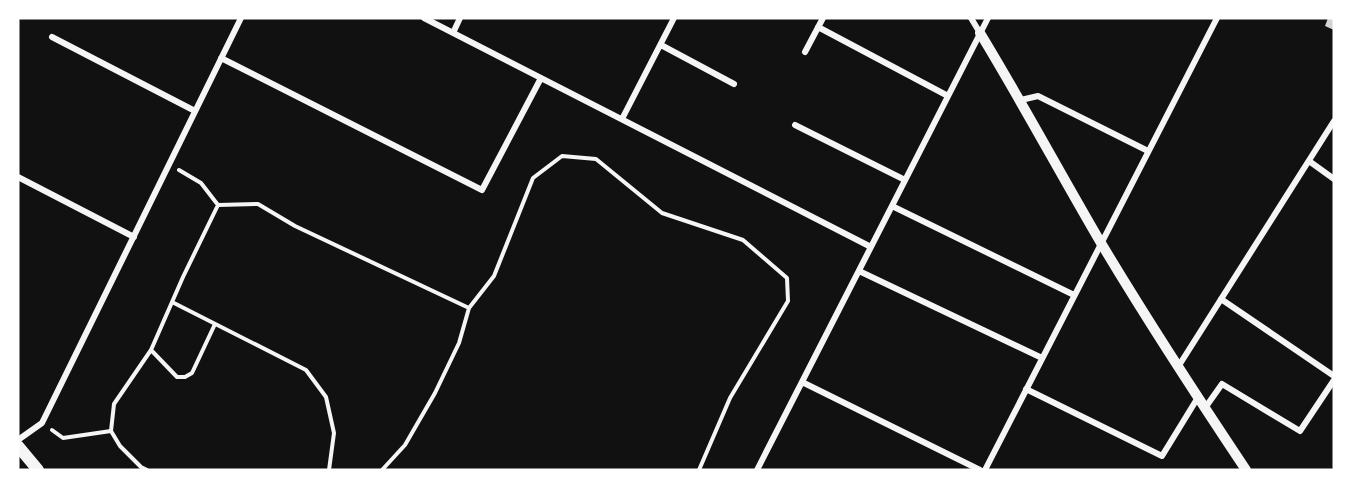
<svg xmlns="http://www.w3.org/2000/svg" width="1352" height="488" viewBox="0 0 1352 488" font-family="Commissioner,sans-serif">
  <rect width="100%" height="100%" fill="#111"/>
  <path fill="#d3d3d3" d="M1328,18H1334V30L1325,26Z"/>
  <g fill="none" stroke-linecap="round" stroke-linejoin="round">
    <path stroke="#f5f5f5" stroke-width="4" d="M179,170L201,183L218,205
      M172,302L306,370L326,397L334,433L329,470
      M151,350L177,377H185L192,373L215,324
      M52,430L63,438L111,431
      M147,470L141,467L120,446L111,431L114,404L151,350L183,277L218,205L258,204L295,226L469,308L494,276L533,178L562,156L596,159L662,213L743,240L787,278L788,301L730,398L699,470
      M382,470L405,445L435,393L459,343L469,308"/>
    <path stroke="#f5f5f5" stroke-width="6" d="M424,18L871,247
      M971,18L980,33
      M818,27L948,96
      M453,33L460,18
      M52,37L195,111
      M661,45L734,84
      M805,52L823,18
      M221,58L482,190L541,78
      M1021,100L1038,96L1148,151
      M622,119L674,18
      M795,125L905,180
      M1309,161L1334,179
      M18,177L134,237
      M892,206L1074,295
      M859,271L1042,358
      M1221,299L1334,376
      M1178,367L1334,121
      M802,382L980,470
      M1026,389L1162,456L1197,399
      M1205,408L1222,384L1300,431L1334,380
      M18,440L42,423L241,18
      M757,470L988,18
      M985,470L1217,18"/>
    <path stroke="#f5f5f5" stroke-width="10" d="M980,33C1022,102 1060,173 1101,243C1147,320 1196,395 1246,470"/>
    <path stroke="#f5f5f5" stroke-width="12" d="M18,446L38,470"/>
  </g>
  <rect width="1352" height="488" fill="none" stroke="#ffffff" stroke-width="39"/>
</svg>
